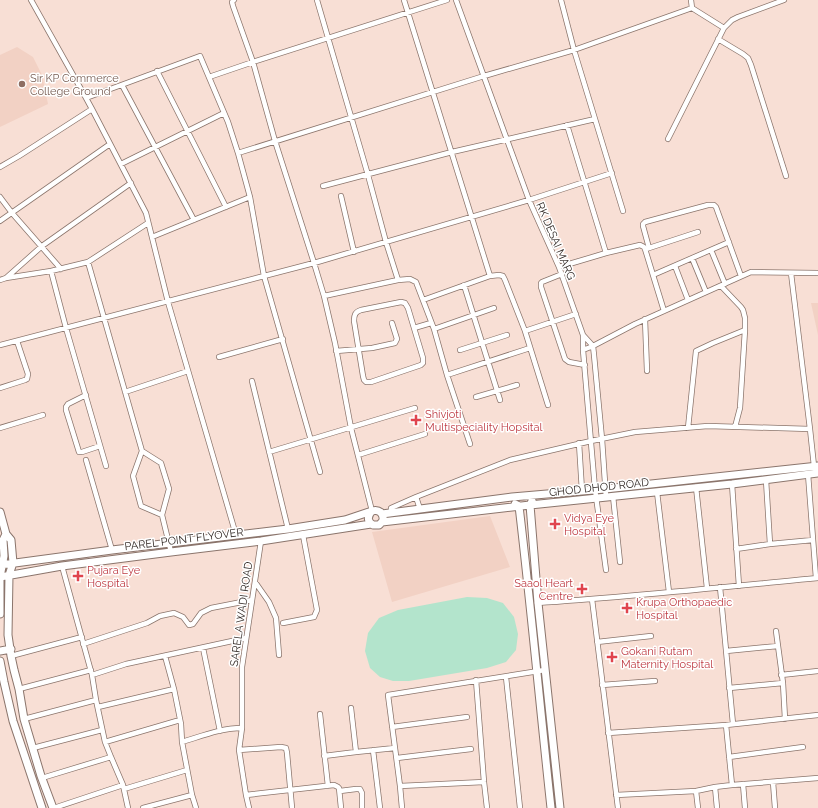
<svg xmlns="http://www.w3.org/2000/svg" width="818" height="808" viewBox="0 0 818 808" font-family="Raleway,sans-serif">
  <rect width="100%" height="100%" fill="#f8dfd5"/>
  <path fill="#f2d1c4" d="M17,47L33,57L42,75L48,104L0,127V55Z
    M811,303H818V335Z
    M490,516L510,567L392,602L372,532Z"/>
  <path fill="#b3e4cc" d="M467,597L487,598L503,603L514,617L518,634L516,650L506,662L487,668L409,681H393L380,677L370,668L365,651L368,633L379,618L398,610Z"/>
  <g fill="none" stroke-linecap="round" stroke-linejoin="round">
    <defs>
      <path id="street" d="M31,0L86,98
        M234,0L232,2L233,6L253,62L275,141L314,263L324,296L335,343L351,428L372,511
        M317,0L368,175L386,242L398,280
        M404,0L490,276
        M456,0L529,200L559,267L583,335V350L595,489L606,570
        M561,0L574,50L623,211
        M692,8L724,28
        M718,39L743,54L748,58L751,65L786,176
        M157,71L226,207
        M209,77L253,62L447,0
        M122,85L194,220
        M567,125L606,253
        M668,139L724,28L732,20L738,17L784,0
        M238,153L484,76L574,50L692,8L691,0
        M121,164L224,113
        M0,167L19,156L92,109
        M323,186L452,152L595,119
        M341,196L354,252
        M0,197L12,213L61,269
        M0,221L110,144
        M152,237L250,197
        M649,248L643,226V224L645,222L708,205H714L716,207L741,276
        M646,249L698,232
        M711,250L725,284
        M692,258L706,292
        M88,262L142,451L133,476L141,506L162,515L171,552
        M675,266L688,300
        M559,267L606,253L640,245L644,247L645,249L664,311
        M51,271L66,328L106,466
        M791,273L810,429L814,466
        M562,274L542,282L541,283V287L565,359L569,362L585,365
        M653,275L729,242
        M6,278L42,246L131,183
        M0,280L6,278L51,271L88,262L148,223
        M464,285L500,400
        M721,286L741,307L743,310L745,318V330L740,408L735,427
        M324,296L398,280L410,279L416,282L434,329L447,375L470,444
        M423,300L490,276L499,275L503,276L505,280L525,331L548,405
        M401,302L405,303L408,308L423,358V363L421,365L371,382H366L364,380L363,376L354,321C354,315 355,312 361,310Z
        M645,319L647,371
        M414,328L431,323
        M434,329L494,308
        M525,331L576,314
        M583,335L593,346L594,355L602,439L606,497
        M0,345L314,263L529,200L612,173
        M460,350L507,335
        M583,350L593,346L635,324L751,272L818,273
        M336,351L372,348L395,343L397,339L392,323
        M219,357L283,339
        M447,375L530,348
        M252,381L288,529
        M0,388L25,380L27,379L28,374L17,341
        M125,392L188,371
        M86,395L68,404L66,407V410L79,452H82L100,446
        M476,397L517,385
        M0,428L43,415
        M688,428L696,351L713,343L745,330
        M579,443L582,491
        M142,451L161,463L169,489L162,515
        M269,452L415,408
        M358,455L425,434
        M86,460L112,550
        M808,474L816,578
        M732,484L739,586
        M696,487L707,588
        M657,492L669,592
        M613,496L620,562
        M420,509L416,497L510,460L591,441L635,432L708,426L810,429
        M391,512V508L416,497
        M236,535L168,302L146,213L92,109L86,98L200,56L228,122L238,153L250,197L264,276L320,472
        M770,544L813,540
        M736,549L770,544L766,480
        M62,566L92,675L96,700L105,742L111,757L123,785L128,808
        M255,582L269,602L276,618L279,655
        M720,587L733,724
        M592,599L618,808
        M537,603C631,597 724,587 818,578
        M283,623L314,617L317,610L303,535
        M776,631L783,683L785,719
        M597,642L651,636
        M83,644L147,623L160,616L174,613L183,617L189,625L193,624L201,613L211,608L252,600
        M203,648L220,731
        M726,651L778,646
        M11,656L82,637
        M165,656L174,689L181,724L182,742L192,795L196,808
        M92,675L126,664L246,638
        M781,675L818,671
        M506,677L520,808
        M476,680L484,782L487,808
        M602,685L655,681
        M729,688L783,683
        M19,689L91,670
        M98,707L174,689
        M351,708L356,752
        M320,714L328,786
        M24,719L96,700
        M726,725L732,785
        M392,727L467,717
        M608,733L726,725L818,715
        M105,742L180,720
        M182,742C202,736 221,728 242,728
        M33,748L102,730
        M239,750L281,747L286,748L287,753L292,808
        M373,750L380,808
        M324,756L356,752L395,748
        M729,757L803,747
        M397,758L471,749
        M42,778L111,757
        M773,782L775,808
        M743,784L745,808
        M400,786L484,782
        M715,787L717,808
        M124,789L187,770
        M340,791L356,789H360L362,793V808
        M696,791L698,808
        M246,795L334,785L338,787L339,788L341,808
        M616,795L696,791L715,787L732,785L818,778
        M54,808L123,785
        M143,808L192,795
        M249,808L246,795L239,750L242,728V667L261,541
        M402,808L400,786L388,695L545,670"/>
      <path id="secondary" d="M532,501L530,505L538,603L560,808
        M515,504L519,506C531,607 540,707 551,808
        M0,512L6,534
        M382,514L512,497L605,489L818,466
        M382,522L530,505L732,484L818,473
        M0,565L112,550L288,529L345,520L372,511C379,509 384,513 383,521L379,525H373C367,522 367,516 372,511
        M0,577L62,566L171,552L261,541L371,524
        M0,614V577L4,556L3,540L6,534L11,540L13,563L9,575L8,635L11,656L14,670L19,689L24,719L41,776L53,808
        M0,651L11,649
        M0,661L4,682L13,721L42,808"/>
    </defs>
    <use href="#street" stroke="#8b756c" stroke-width="6"/>
    <use href="#secondary" stroke="#8b756c" stroke-width="9"/>
    <use href="#street" stroke="#fff" stroke-width="4.5"/>
    <use href="#secondary" stroke="#fff" stroke-width="7"/>
  </g>
  <circle fill="#8d6e63" stroke="#fff" stroke-width="1.5" cx="22" cy="84" r="4"/>
  <g fill="#e0444e" stroke="#fff" stroke-width="1.5">
    <path d="M414 414h4v4h4v4h-4v4h-4v-4h-4v-4h4z"/>
    <path d="M553 518h4v4h4v4h-4v4h-4v-4h-4v-4h4z"/>
    <path d="M76 570h4v4h4v4h-4v4h-4v-4h-4v-4h4z"/>
    <path d="M580 583h4v4h4v4h-4v4h-4v-4h-4v-4h4z"/>
    <path d="M625 602h4v4h4v4h-4v4h-4v-4h-4v-4h4z"/>
    <path d="M610 651h4v4h4v4h-4v4h-4v-4h-4v-4h4z"/>
  </g>
  <g text-anchor="middle" stroke-width="3" stroke-linejoin="round" paint-order="stroke">
    <g font-size="11" fill="#785e54" stroke="#fff" text-anchor="start">
      <text x="30" y="82">Sir KP Commerce<tspan x="30" dy="13">College Ground</tspan></text>
    </g>
    <g font-size="11" fill="#302723" stroke="#fff">
      <text transform="translate(556 241) rotate(67)" y="4">RK DESAI MARG</text>
      <text transform="translate(599 487) rotate(-6)" y="4">GHOD DHOD ROAD</text>
      <text transform="translate(184 539) rotate(-7)" y="4">PAREL POINT FLYOVER</text>
      <text transform="translate(241 614) rotate(-82)" y="4">SARELA WADI ROAD</text>
    </g>
    <g font-size="11" fill="#be3a42" stroke="#fff" text-anchor="start">
      <text x="425" y="418">Shivjoti<tspan x="425" dy="13">Multispeciality Hopsital</tspan></text>
      <text x="564" y="522">Vidya Eye<tspan x="564" dy="13">Hospital</tspan></text>
      <text x="87" y="574">Pujara Eye<tspan x="87" dy="13">Hospital</tspan></text>
      <text x="573" y="587" text-anchor="end">Saaol Heart<tspan x="573" dy="13">Centre</tspan></text>
      <text x="636" y="606">Krupa Orthopaedic<tspan x="636" dy="13">Hospital</tspan></text>
      <text x="621" y="655">Gokani Rutam<tspan x="621" dy="13">Maternity Hospital</tspan></text>
    </g>
  </g>
</svg>
